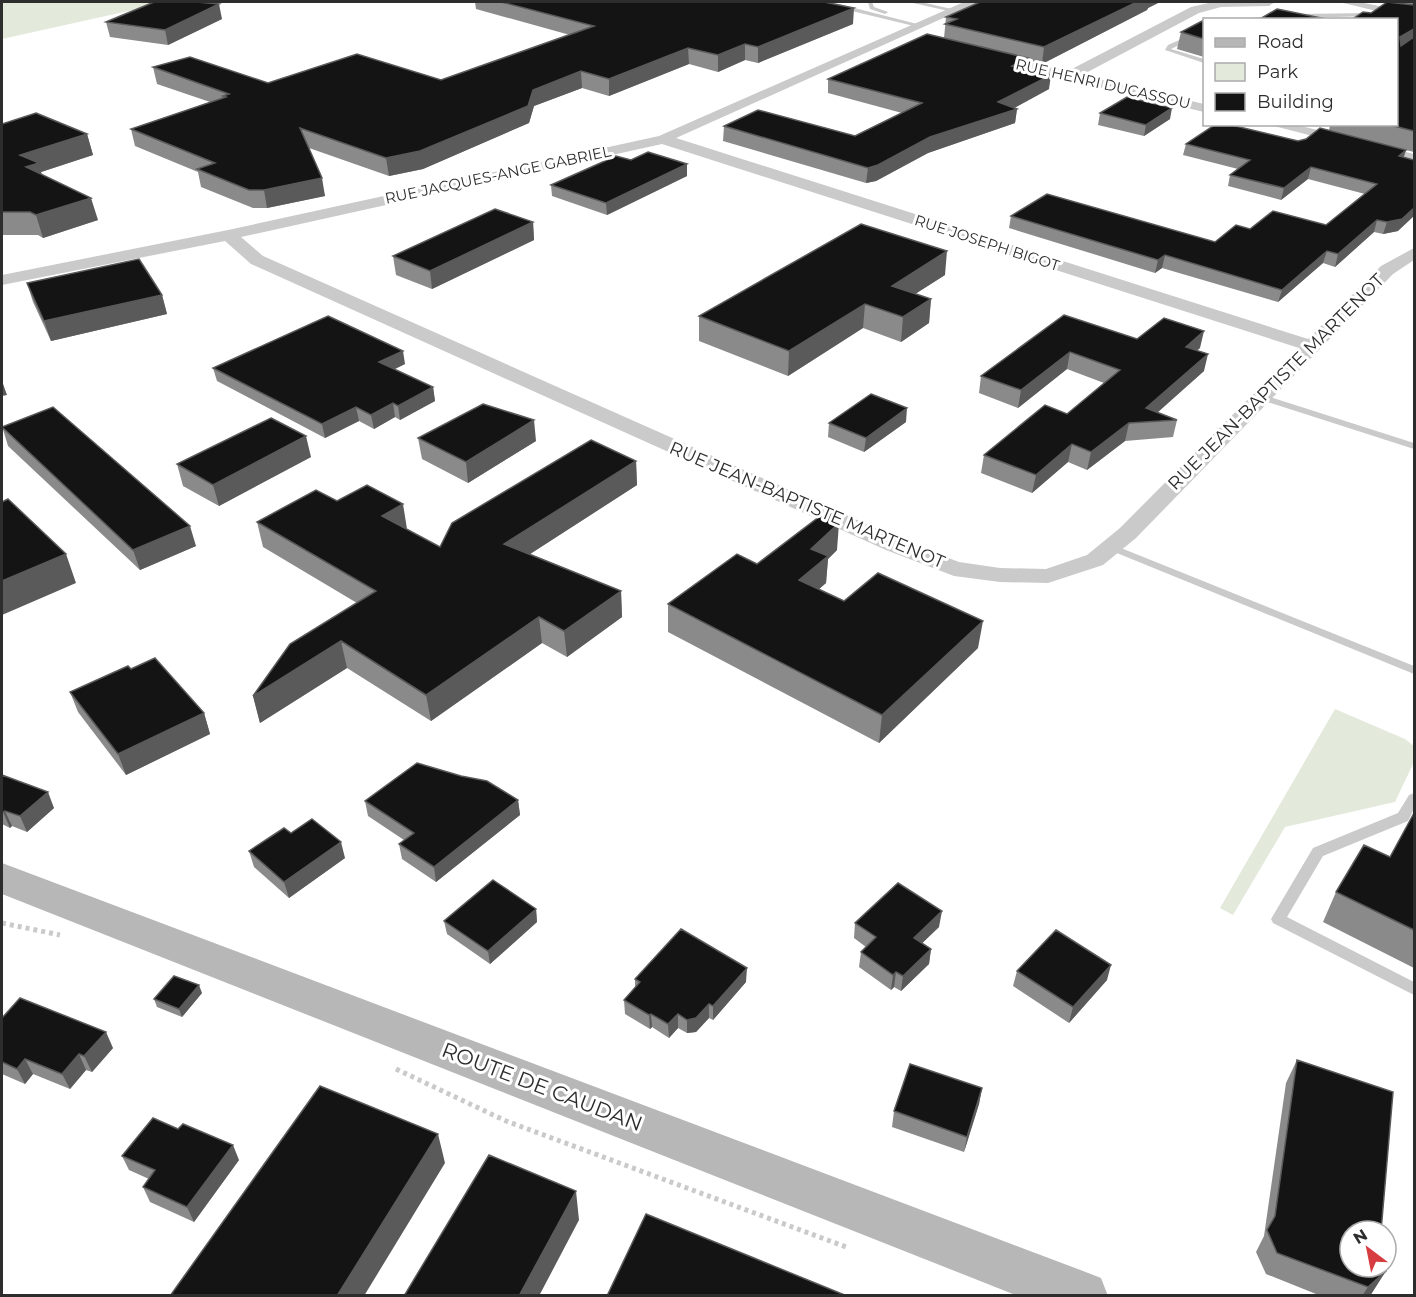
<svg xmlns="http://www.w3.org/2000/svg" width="1416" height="1297" viewBox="0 0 1416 1297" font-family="Montserrat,sans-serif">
  <rect width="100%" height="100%" fill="#fff"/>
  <path fill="#e3eadc" d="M2,2H169L2,39Z
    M1335,709L1405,739L1414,746V762L1395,802L1285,827L1233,915L1220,908Z"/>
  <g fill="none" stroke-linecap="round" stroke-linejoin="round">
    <path stroke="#cacaca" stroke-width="5" stroke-dasharray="4 4" stroke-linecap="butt" d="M2,923L60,935
      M396,1069L506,1121L849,1248"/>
    <path fill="#cacaca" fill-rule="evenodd" d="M827,2H831L921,25L918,27L827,5Z
      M868,2H872L874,7L888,12L885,14L870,9Z
      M913,2H921L956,10L953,12L913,3Z
      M1372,13L1374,16L1297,18L1294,16L1297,14Z
      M1278,16L1276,19L1245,20L1248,18Z
      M1204,29V33L1171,49L1204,59V63L1165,50L1168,45Z
      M1261,394L1414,443V449L1258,399L1256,397Z
      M1111,544L1414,666V674L1107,549L1106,547Z
      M1414,793V809L1408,821L1323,856L1287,917L1414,982V995L1273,923L1271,919L1313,848L1398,813L1409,795Z"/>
    <path fill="#cacaca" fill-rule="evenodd" d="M964,2H979L676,138L1308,339L1381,266L1414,248V260L1393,274L1136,538L1103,565L1048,583L1000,582L954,576L886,550L251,264L225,241L2,285V275L228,230L659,136ZM662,144L1299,348L1120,528L1087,555L1046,569L1000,568L959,562L902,540L263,256L241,237Z
      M1213,2H1275L1269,6L1221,7L1199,13L1082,75L1204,104V112L990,61L989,58L995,54L1068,71L1191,7Z
      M1339,2H1359L1414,13V20Z
      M1266,124H1293L1414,154V162Z"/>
    <path fill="#b7b7b7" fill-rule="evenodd" d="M2,863L1083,1271L1101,1278L1108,1296H1018L2,894Z"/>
  </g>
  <path fill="#8a8a8a" d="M475,2H824L853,24L758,63L745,60L718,72L689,64L609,96L582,88L534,106L529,123L423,169L389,176L309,148L325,196L267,208H253L201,187L198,172L135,146L131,129L210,102L157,84L153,67L268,83L441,80L570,35L476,9Z
    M980,2H1159L1158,3L1148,8L1147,10L1042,64L1028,60L1027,69L1049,89L1014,108L1017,109L1015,123L928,153L876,181L866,183L723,141L724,126L855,136L902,113L828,93V79L944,38L946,17Z
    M1401,2H1414V152L1329,131L1330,124H1396L1371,13L1400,4Z
    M222,19L168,45L110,37L106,22Z
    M1204,20V57L1177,49L1181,32Z
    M1100,113L1170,119L1144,136L1098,125Z
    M2,124L87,134L93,155L41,172L42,175L98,220L43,238L38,235H2Z
    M1298,141L1406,150L1404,157L1398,231L1383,234L1374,232L1335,267L1323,263L1278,302L1162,268L1155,273L1009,228L1011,216L1215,242L1250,229L1326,225L1365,194L1308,179L1281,200L1228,186L1230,175L1238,169L1183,155L1186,144Z
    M631,160L687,164V176L607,215L552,196L551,185Z
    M533,222L534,240L432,289L396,275L393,256Z
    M945,275L915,294L931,299L929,323L901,342L863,328L788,376L699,341V316Z
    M27,283L162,295L167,314L51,341L33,302Z
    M1064,315L1137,339L1200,348L1197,350L1204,371L1157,412L1177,420L1173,437L1125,441L1087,470L1068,462L1032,493L981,473L984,455L1067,414L1104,383L1067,369L1018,408L979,393L981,376Z
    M405,364L394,369L433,387L435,401L400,420L395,417L374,429L359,421L325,438L217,381L213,368Z
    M906,422L864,452L828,437L829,423Z
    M2,426L196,546L140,570L8,446Z
    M418,438L536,441L468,483L422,459Z
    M311,457L219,506L183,486L177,464Z
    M636,461L637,485L530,554L621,591L622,617L567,657L542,643L431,721L347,668L260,723L253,696L357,603L263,547L257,522L337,501L407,529L440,547Z
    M837,550L828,559L826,583L818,590L844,601L978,648L879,743L668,632V604L757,564Z
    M70,692L204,713L210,734L126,775L78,712Z
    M2,775L54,808L27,832L12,826L10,828L2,824Z
    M518,800L520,815L436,882L402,859L399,844L404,840L368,816L365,801Z
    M1414,813V968L1323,922L1336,892L1390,857Z
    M291,833L345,858L289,898L254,867L249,851Z
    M536,909L537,922L490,964L447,934L444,921Z
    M855,923L939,927L922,943L931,949L929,964L901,991L894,987L891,990L859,967L861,952L866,947L854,938Z
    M1017,971L1107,980L1069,1023L1013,986Z
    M635,979L746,982L713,1020L709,1018L696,1032L687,1033L678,1028L669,1038L652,1027L650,1029L625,1014L624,1000L635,987Z
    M202,993L182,1017L157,1007L154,999Z
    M2,1018L113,1048L92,1072L86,1070L70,1089L33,1074L25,1084L2,1074Z
    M1297,1060L1372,1293L1369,1296H1321L1266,1274L1256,1252L1264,1236L1286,1083Z
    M982,1088L979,1104L964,1152L892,1127L894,1111Z
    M122,1156L239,1160L194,1222L150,1202L143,1187L149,1179L129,1170Z"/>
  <path fill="#5a5a5a" d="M1137,2H1159L1158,3L1148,8L1147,10L1042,64L1044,47Z
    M219,4L222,19L168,45L165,30Z
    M854,8L853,24L758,63V47Z
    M1414,29V43L1396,53L1400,37Z
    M745,44V60L718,72V55Z
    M688,48L689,64L609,96V79Z
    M1028,58L1026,72L1012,66Z
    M581,71L582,88L534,106L529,123L423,169L389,176L386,158L533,90Z
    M1051,75L1049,89L1005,113L1017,109L1015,123L928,153L876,181L866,183L868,168Z
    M1172,108L1170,119L1144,136L1146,125Z
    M87,134L93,155L41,172L45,185L33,189L20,155Z
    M1406,150L1402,161L1399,156Z
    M687,164V176L607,215L606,203Z
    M1311,167L1308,179L1281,200L1284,188Z
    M322,178L325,196L267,208L264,190Z
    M91,198L98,220L43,238L36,215Z
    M1414,208V216L1398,231L1383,234L1387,222Z
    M1377,220L1374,232L1335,267L1338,254Z
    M533,222L534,240L432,289L430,271Z
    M947,251L945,275L890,310L892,286Z
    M1327,251L1323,263L1278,302L1282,290Z
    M1165,255L1162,268L1155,273L1158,260Z
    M162,295L167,314L51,341L44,321Z
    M931,299L929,323L901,342L903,317Z
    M865,304L863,328L788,376L789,351Z
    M1204,331L1200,348L1182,363L1186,347Z
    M403,351L405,364L381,376L379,362Z
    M1070,352L1067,369L1018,408L1021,390Z
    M1208,354L1204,371L1147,422L1146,408Z
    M2,381L7,395L2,396Z
    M433,387L435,401L400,420L398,406Z
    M393,403L395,417L374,429L371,415Z
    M356,407L359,421L325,438L322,424Z
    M907,408L906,422L864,452L866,438Z
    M534,420L536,441L468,483L466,462Z
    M1129,423L1125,441L1087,470L1091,452Z
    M306,436L311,457L219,506L213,485Z
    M1072,444L1068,462L1032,493L1036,475Z
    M636,461L637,485L507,569L504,544Z
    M403,504L407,529L382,516Z
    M839,523L837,550L828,559L826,583L797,608L799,580L811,549Z
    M190,526L196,546L140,570L133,550Z
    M66,554L76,583L2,615V581Z
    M621,591L622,617L567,657L564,631Z
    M539,617L542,643L431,721L426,695Z
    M983,621L978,648L879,743L882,715Z
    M341,641L347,668L260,723L253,696Z
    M204,713L210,734L126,775L118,754Z
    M48,792L54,808L27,832L20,816Z
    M518,800L520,815L436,882L434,867Z
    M5,811L12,826L10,828L3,812Z
    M341,842L345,858L289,898L284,882Z
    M536,909L537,922L490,964L488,951Z
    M942,911L939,927L912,953L914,938Z
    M931,949L929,964L901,991L903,976Z
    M1111,965L1107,980L1069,1023L1073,1007Z
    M747,968L746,982L713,1020V1006Z
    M896,972L894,987L891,990L893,975Z
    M199,985L202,993L182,1017L179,1009Z
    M709,1004V1018L696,1032L687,1033V1020Z
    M651,1014L652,1027L650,1029L649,1015Z
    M678,1014V1028L669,1038L668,1024Z
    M106,1032L113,1048L92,1072L84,1056Z
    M79,1054L86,1070L70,1089L62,1074Z
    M25,1059L33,1074L25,1084L17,1069Z
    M982,1088L979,1104L964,1152L967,1137Z
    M438,1134L445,1163L364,1296H337Z
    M233,1145L239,1160L194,1222L187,1207Z
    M576,1191L579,1220L539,1296H519Z
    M1386,1271L1372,1293L1369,1296H1362L1368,1287Z"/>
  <path fill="#141414" stroke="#5a5a5a" stroke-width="1.5" d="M154,2H197L219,4L165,30L106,22Z
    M501,2H824L854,8L758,47L745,44L718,55L688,48L609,79L581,71L533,90L528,106L420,151L386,158L300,128L322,178L264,190H249L197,169L215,163L131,129L226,97L223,96L229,94L153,67L190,57L268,83L357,54L441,80L594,26Z
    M980,2H1137L1044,47L945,24L957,19L946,17Z
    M1387,2L1414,5V29L1400,37L1401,46L1414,37V131L1386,124H1396V20H1351L1363,12L1371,13Z
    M1277,9L1331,20H1258Z
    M1204,20V39L1181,32Z
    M927,34L1028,58L1012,66L1051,75L998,102L1017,109L930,137L878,165L868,168L724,126L758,110L855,136L922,103L828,79Z
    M1127,97L1172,108L1146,125L1100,113Z
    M36,113L87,134L20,155L39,163L26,167L91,198L36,215L30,212H2V124Z
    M1216,124H1227L1298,141L1306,139L1320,128L1406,150L1399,156L1414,160V208L1402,219L1387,222L1377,220L1338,254L1327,251L1282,290L1165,255L1158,260L1011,216L1047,194L1215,242L1236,225L1250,229L1273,211L1326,225L1377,184L1311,167L1284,188L1230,175L1250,160L1186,144Z
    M648,152L687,164L606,203L551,185L616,156L631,160Z
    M495,209L533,222L430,271L393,256Z
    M861,224L947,251L892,286L931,299L903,317L865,304L789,351L699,316Z
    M139,259L162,295L44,321L27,283Z
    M1064,315L1137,339L1164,318L1204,331L1186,347L1208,354L1146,408L1177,420L1129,423L1091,452L1072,444L1036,475L984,455L1045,405L1067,414L1120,370L1070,352L1021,390L981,376Z
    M328,316L403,351L379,362L433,387L398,406L393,403L371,415L356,407L322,424L213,368Z
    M871,394L907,408L866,438L829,423Z
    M483,404L534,420L466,462L418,438Z
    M53,407L190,526L133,550L2,427Z
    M271,418L306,436L213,485L177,464Z
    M591,440L636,461L504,544L621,591L564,631L539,617L426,695L341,641L253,696L290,644L376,591L257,522L316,490L337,501L367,485L403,504L382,516L440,547L452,523Z
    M8,499L66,554L2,581V502Z
    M828,510L839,523L811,549L828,556L799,580L844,601L878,573L983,621L882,715L668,604L737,554L757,564Z
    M155,658L204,713L118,754L70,692L128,666L131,669Z
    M417,763L461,776L487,781L518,800L434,867L399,844L414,833L365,801Z
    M2,775L48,792L20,816L5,811L3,812H2Z
    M1414,813V930L1336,892L1364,845L1390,857Z
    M312,819L341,842L284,882L249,851L284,828L291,833Z
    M493,880L536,909L488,951L444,921Z
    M898,883L942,911L914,938L931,949L903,976L896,972L893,975L861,952L876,937L855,923Z
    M681,929L747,968L713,1006L709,1004L696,1018L687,1020L678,1014L668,1024L651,1014L649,1015L624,1000L640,982L635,979Z
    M1056,930L1111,965L1073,1007L1017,971Z
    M174,976L199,985L179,1009L154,999Z
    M20,998L106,1032L84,1056L79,1054L62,1074L25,1059L17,1069L2,1062V1018Z
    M1297,1060L1393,1092L1381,1231H1350V1267H1384L1386,1271L1368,1287L1277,1253L1267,1230L1275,1216Z
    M910,1064L982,1088L967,1137L894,1111Z
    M320,1086L438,1134L337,1296H170Z
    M153,1118L178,1129L183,1124L233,1145L187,1207L143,1187L155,1170L122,1156Z
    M489,1155L576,1191L519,1296H404Z
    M646,1214L847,1296H607Z"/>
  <g text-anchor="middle" stroke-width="6" stroke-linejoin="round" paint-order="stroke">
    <g font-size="15" fill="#2d2d2d" stroke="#fff">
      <text transform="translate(1103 84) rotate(13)" y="5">RUE HENRI DUCASSOU</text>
      <text transform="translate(498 175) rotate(-12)" y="5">RUE JACQUES-ANGE GABRIEL</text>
      <text transform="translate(987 243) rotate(18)" y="5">RUE JOSEPH BIGOT</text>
    </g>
    <g font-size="18" fill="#2d2d2d" stroke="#fff">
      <text transform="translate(1276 382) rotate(-45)" y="6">RUE JEAN-BAPTISTE MARTENOT</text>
      <text transform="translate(807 505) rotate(23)" y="6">RUE JEAN-BAPTISTE MARTENOT</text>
    </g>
    <g font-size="21" fill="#2d2d2d" stroke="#fff">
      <text transform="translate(542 1087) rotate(21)" y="7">ROUTE DE CAUDAN</text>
    </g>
  </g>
  <rect width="1416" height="1297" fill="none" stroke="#2d2d2d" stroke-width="6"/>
  <rect x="1203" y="18" width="195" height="108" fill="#ffffff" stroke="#ababab" stroke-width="1.5"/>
  <rect x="1215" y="38" width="30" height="9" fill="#b7b7b7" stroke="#ababab" stroke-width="1.5"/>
  <text x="1257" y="48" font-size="18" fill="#2d2d2d">Road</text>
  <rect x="1215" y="63" width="30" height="18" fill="#e3eadc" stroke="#ababab" stroke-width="1.5"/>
  <text x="1257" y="78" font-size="18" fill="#2d2d2d">Park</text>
  <rect x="1215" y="93" width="30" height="18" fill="#141414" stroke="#ababab" stroke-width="1.5"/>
  <text x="1257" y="108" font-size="18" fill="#2d2d2d">Building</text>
  <g transform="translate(1368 1249) rotate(328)"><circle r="28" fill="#ffffff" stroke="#ababab" stroke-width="1.5"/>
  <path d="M0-4.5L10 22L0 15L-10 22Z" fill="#d73d40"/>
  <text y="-9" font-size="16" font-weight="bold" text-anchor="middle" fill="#2d2d2d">N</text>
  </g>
</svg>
